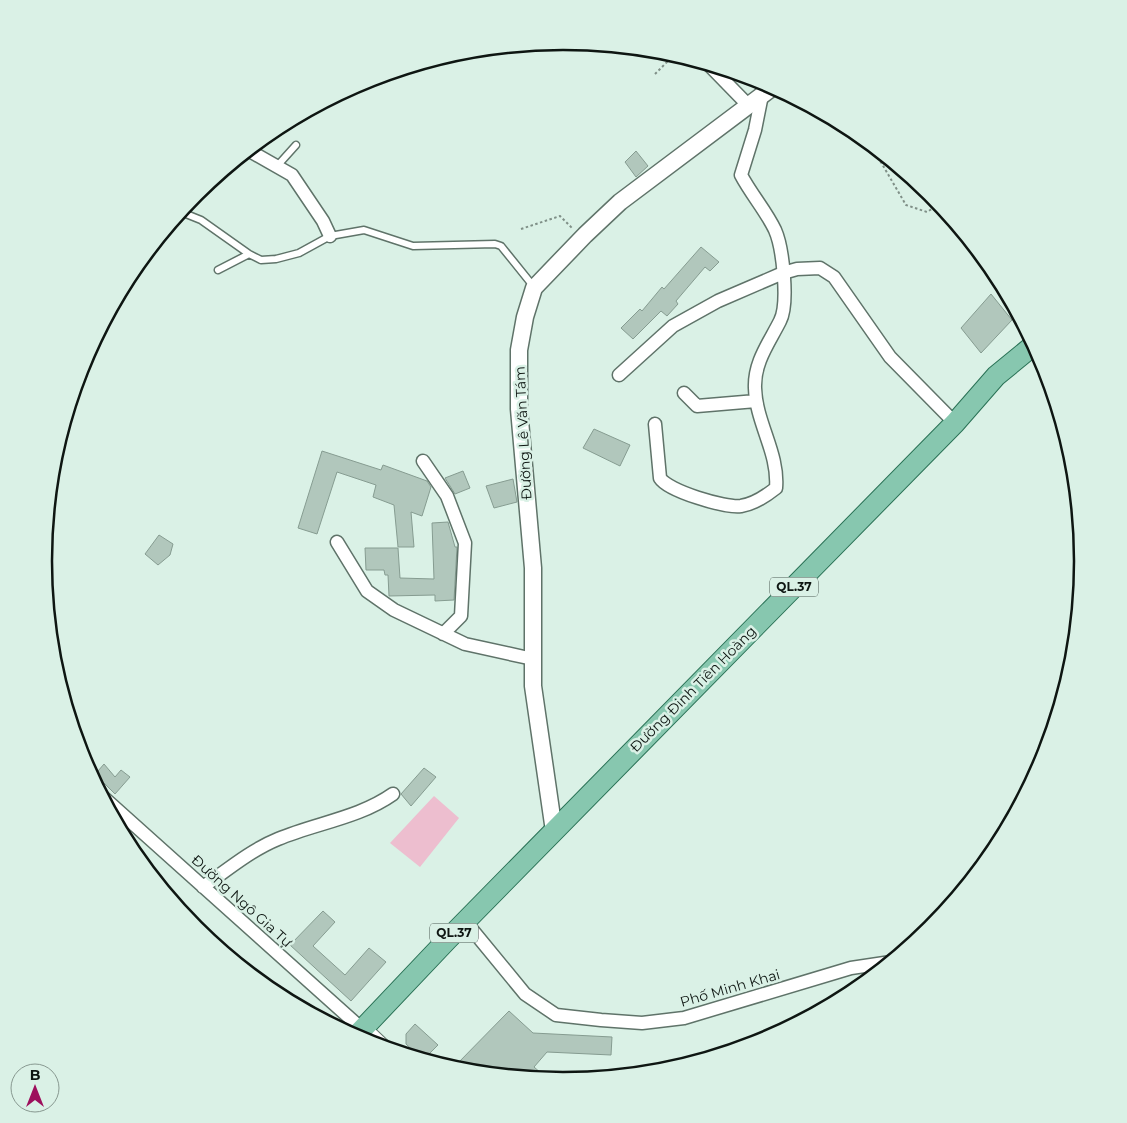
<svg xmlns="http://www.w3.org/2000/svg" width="1127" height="1123" viewBox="0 0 1127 1123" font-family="Montserrat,sans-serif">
  <rect width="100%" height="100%" fill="#daf1e6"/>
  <path fill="#edbecf" d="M434,796L459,818L420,867L390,843Z"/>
  <path fill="#b1c7bc" stroke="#869c91" d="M636,151L648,166L636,177L625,162Z
    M701,247L719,262L710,271L705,267L676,301L678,304L667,316L661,311L633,339L621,328L640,309L642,311L662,287L664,289Z
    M991,294L1012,320L981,353L961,328Z
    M594,429L630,445L620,466L583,448Z
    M322,451L381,470L383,465L427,481L431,487L422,516L411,512L414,547H398L394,505L373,497L376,485L337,472L317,534L298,528Z
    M463,471L470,488L455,494L445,478Z
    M513,479L517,502L494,508L486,486Z
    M448,522L455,547H457L454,600L435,601V595L389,596L388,575H385L384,570H366L365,548H398L400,578L434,579L432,523Z
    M159,535L173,544L170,555L158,565L145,554Z
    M104,764L115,777L121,770L130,777L115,794L104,783L101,787L92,778Z
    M424,768L436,777L411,806L401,794Z
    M323,911L335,922L313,946L345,975L369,948L386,962L351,1001L290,945Z
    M509,1011L533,1033L612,1037L611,1055L547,1052L534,1067L549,1080L465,1072L457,1064Z
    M415,1024L438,1045L423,1060L406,1044V1034Z"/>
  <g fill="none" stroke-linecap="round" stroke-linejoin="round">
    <defs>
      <path id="service" d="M278,165L296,145
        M181,212L201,220L249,254L261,260L276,259L299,253L330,236L364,230L413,246L495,244L501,246L534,287
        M218,270L249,254"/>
      <path id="minor" d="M709,65L748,105
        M248,150L292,175L323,221L330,236
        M619,375L673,326L718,301L783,273L797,269L820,268L834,277L890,357L955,423
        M684,393L697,406L756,401
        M655,424L660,478C668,491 725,508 741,506C754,504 766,496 776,488C779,453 756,423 755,388C754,362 769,343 780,321C789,304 783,248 775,230C766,211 751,194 741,175L755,130L762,95
        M423,461L447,496L465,543L461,616L443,634
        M337,542L367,591L394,610L465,644L533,659
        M102,796L362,1029
        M203,887C227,870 251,850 278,839C316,823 359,818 393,794
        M465,921L525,994L556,1015L601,1020L642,1023L684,1018L851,968L891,962"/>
      <path id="tertiary" d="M554,831L533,686V568L519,409V350L525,317L534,288L585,235L620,202L773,87"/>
      <path id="secondary" d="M362,1029L381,1047"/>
      <path id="primary" d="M355,1037L447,940L955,423L996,376L1035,344"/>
    </defs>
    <use href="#service" stroke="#5f7369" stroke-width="9"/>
    <use href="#minor" stroke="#5f7369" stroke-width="15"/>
    <use href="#tertiary" stroke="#5f7369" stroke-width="19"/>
    <use href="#secondary" stroke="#5f7369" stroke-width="20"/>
    <use href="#primary" stroke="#297155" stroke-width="22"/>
    <path stroke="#7f8f87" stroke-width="2" stroke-dasharray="2.5 2.5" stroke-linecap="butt" d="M655,74L675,54
      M876,148L875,152L906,205L927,212L940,204
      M521,229L560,216L573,229"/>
    <use href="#service" stroke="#fff" stroke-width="6"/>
    <use href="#minor" stroke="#fff" stroke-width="12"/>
    <use href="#tertiary" stroke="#fff" stroke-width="16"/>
    <use href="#secondary" stroke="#fff" stroke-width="18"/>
    <use href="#primary" stroke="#87c7af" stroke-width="20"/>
  </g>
  <g text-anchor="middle" stroke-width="5" stroke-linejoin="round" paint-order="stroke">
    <g fill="#daf1e6" stroke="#4b5852" stroke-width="1">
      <rect x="770" y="577.5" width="48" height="19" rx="4"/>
      <rect x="430" y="923.5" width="48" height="19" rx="4"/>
    </g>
    <g font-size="12" font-weight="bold" fill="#0e1612">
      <text x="794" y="591">QL.37</text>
      <text x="454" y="937">QL.37</text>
    </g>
    <g font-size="14" fill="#0e1612" stroke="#daf1e6">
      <text transform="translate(523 433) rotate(-93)" y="5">Đường Lê Văn Tám</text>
      <text transform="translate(693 689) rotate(-45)" y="5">Đường Đinh Tiên Hoàng</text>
      <text transform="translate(242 901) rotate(42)" y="5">Đường Ngô Gia Tự</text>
      <text transform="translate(730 988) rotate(-16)" y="5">Phố Minh Khai</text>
    </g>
  </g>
  <path d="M0 0H1127V1123H0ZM52 561a511 511 0 1 1 1022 0a511 511 0 1 1-1022 0Z" fill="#daf1e6" fill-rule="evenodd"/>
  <path fill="none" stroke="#0e1612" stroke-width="2.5" d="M52 561a511 511 0 1 1 1022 0a511 511 0 1 1-1022 0Z"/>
  <g transform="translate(35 1088)"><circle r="24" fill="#daf1e6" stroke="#889991"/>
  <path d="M0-4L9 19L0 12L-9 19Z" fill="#9d0f5c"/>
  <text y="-8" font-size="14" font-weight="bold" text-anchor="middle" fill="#0e1612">B</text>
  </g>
</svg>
